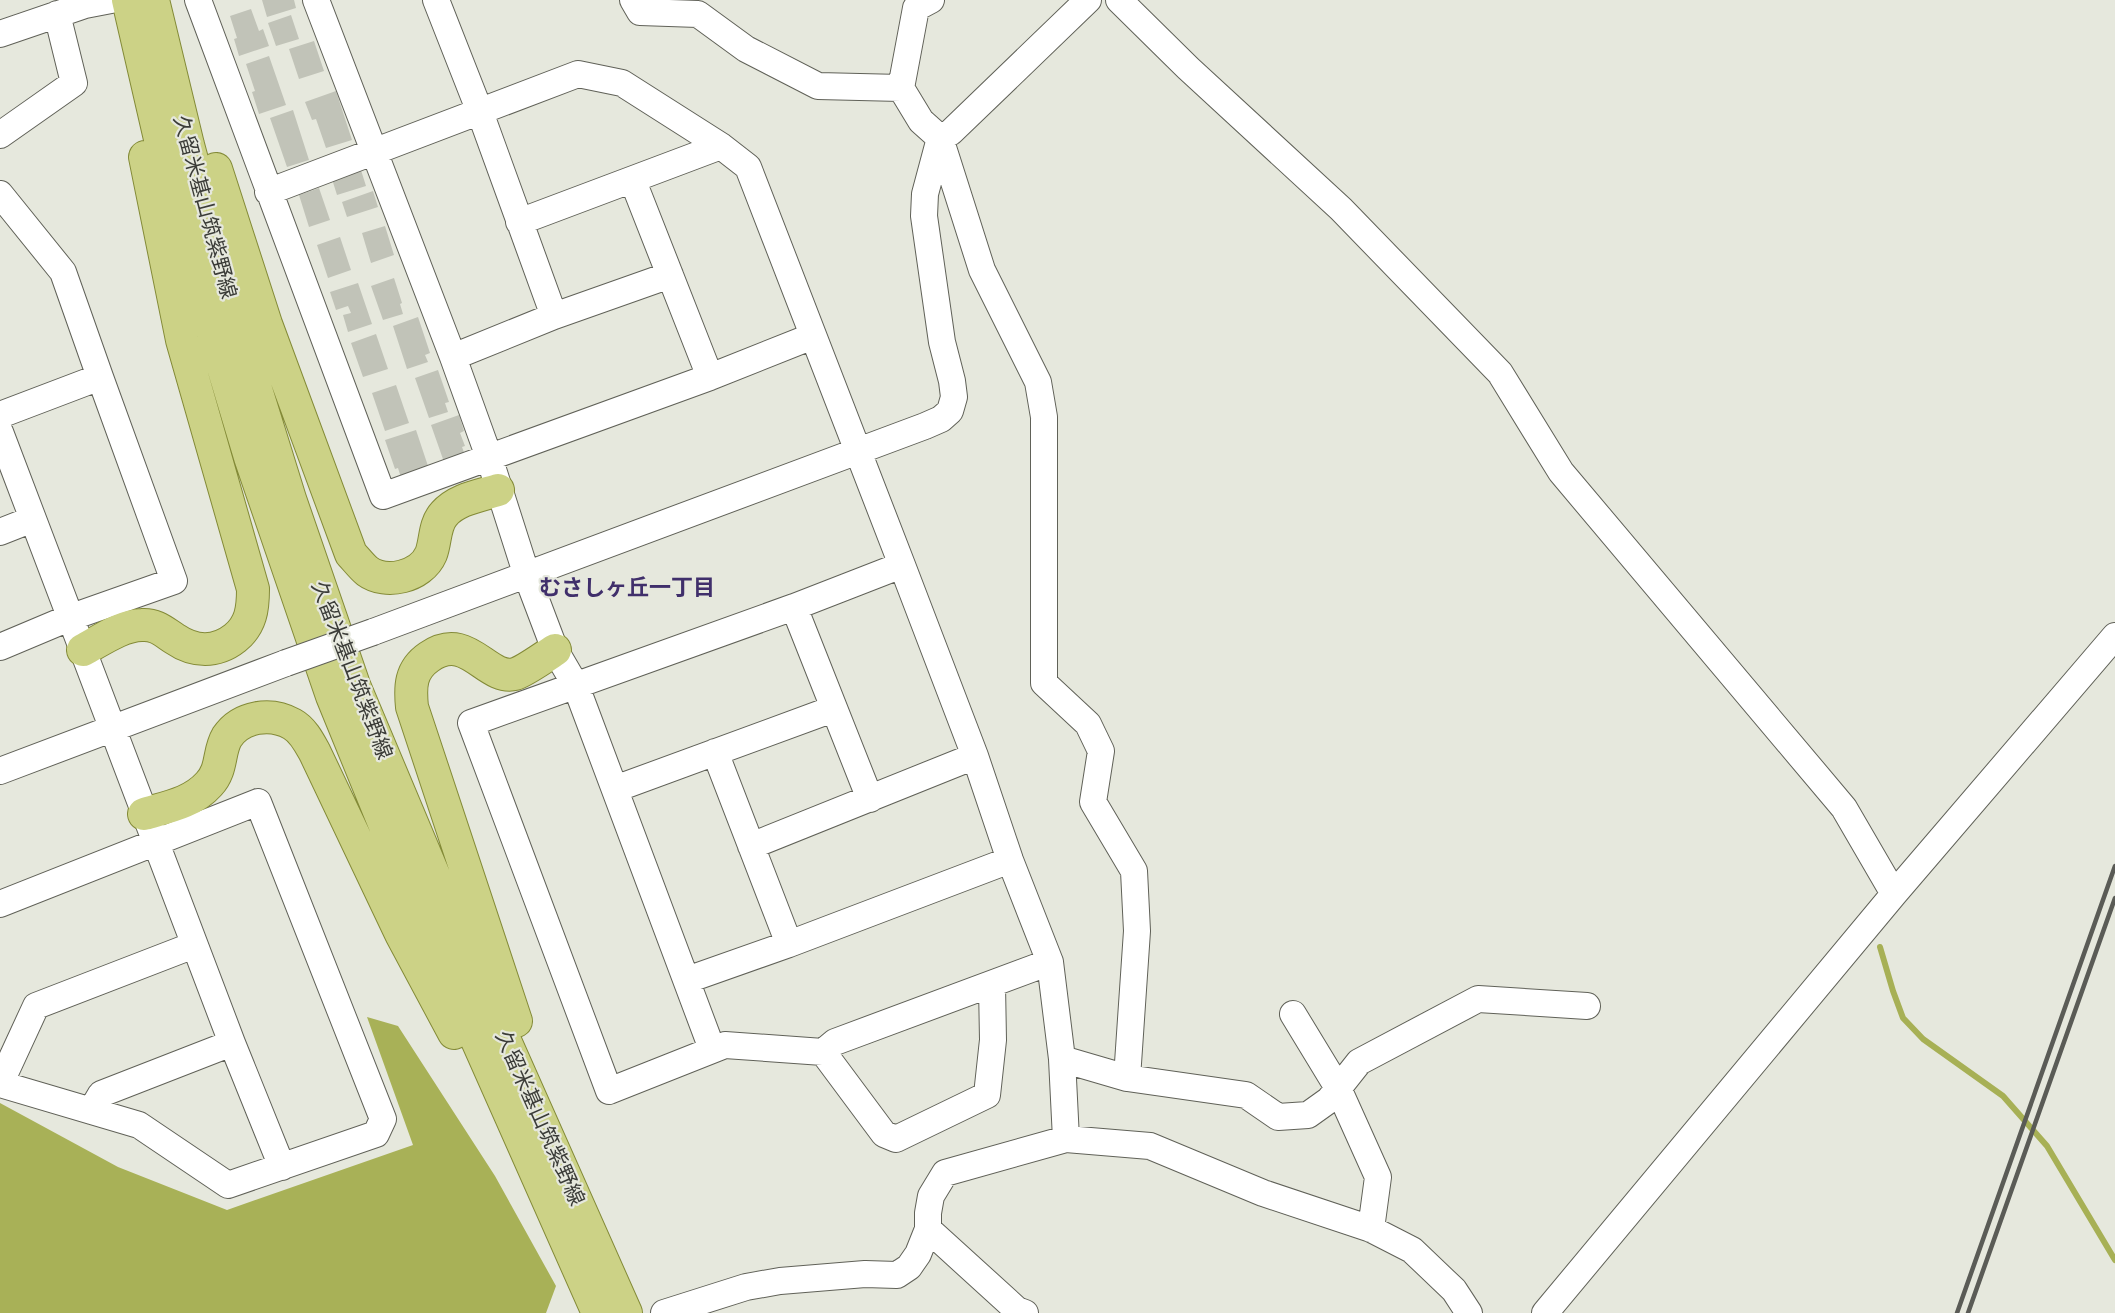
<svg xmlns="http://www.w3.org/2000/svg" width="2115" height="1313" viewBox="0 0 2115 1313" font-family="Mulish,'Noto Sans JP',sans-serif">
  <rect width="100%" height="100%" fill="#e6e8dd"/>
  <path fill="#a8b157" d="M367,1017L398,1026L495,1176L556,1286L546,1313H0V1103L118,1167L227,1210L413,1145Z"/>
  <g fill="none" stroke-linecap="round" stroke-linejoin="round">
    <path stroke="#a7b055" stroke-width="6" d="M1880,947L1893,991L1903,1018L1923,1039L2003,1096L2047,1146L2115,1260"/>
  </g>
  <path fill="#c1c3b8" d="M262,0H294L296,8L267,17Z
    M251,9L259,31L263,29L269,46L239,56L234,39L237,38L230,16Z
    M291,15L299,39L276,46L268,23Z
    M314,41L324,71L299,79L289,49Z
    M269,56L286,105L259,114L252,92L255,91L246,64Z
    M336,91L352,140L326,148L316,119L312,120L305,102Z
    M293,110L309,160L287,167L270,118Z
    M360,167L366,186L337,195L331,176Z
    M319,188L330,220L309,227L299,195Z
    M373,191L378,207L347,217L342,202Z
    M385,226L394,255L371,263L362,233Z
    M340,237L351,270L328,278L317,245Z
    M394,278L402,303L400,304L403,314L383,320L371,286Z
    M358,283L372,324L348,332L343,315L351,313L348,306L336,310L330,292Z
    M418,317L430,353L425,355L428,362L407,369L393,326Z
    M376,334L388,369L363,377L351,343Z
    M438,370L449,402L445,403L448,412L429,418L415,378Z
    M396,385L409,423L385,431L372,393Z
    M459,415L464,431L460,433L465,446L462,447L465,455L444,462L431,425Z
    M416,430L430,472L402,481L398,468L395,469L385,440Z"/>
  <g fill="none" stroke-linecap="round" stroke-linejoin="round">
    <defs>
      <path id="minor" d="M198,0L383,496L710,377L813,336
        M316,0L453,357L489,457L527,576L555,650L576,686L712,1049
        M436,0L480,112L554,316
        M633,0L640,12L698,14L746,49L818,86L901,88
        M931,0L916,8L901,88L921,121L940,138L982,270L1038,382L1044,417V683L1088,724L1101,751L1093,802L1134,871L1137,931L1127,1078
        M1119,0L1188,68L1341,209L1500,373L1561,472L1844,808L1894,894
        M0,34L85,5L111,0
        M0,135L74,83L57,14
        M633,181L710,377
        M268,192L578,74L622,83L721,146L748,167L902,565L975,756L1010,860L1050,962L1062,1059L1066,1139
        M0,194L63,272L100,377L174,581L69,618L0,647
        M519,222L721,146
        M453,357L554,316L670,275
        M0,415L100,377
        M0,432L232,1043L282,1167
        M0,532L33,519
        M902,565L794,607L471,723L609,1091L725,1045L823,1052L835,1042L1050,962
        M794,607L870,799
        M373,632L925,426L941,419L950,411L954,397L952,381L942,342L924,216L925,194L940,138L951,132L1088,0
        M715,752L789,944
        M0,771L286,663
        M615,789L833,709
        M751,846L975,756
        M0,904L258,802L383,1119L376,1134L228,1185L139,1125L0,1084
        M687,980L789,944L1010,860
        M1293,1014L1338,1088L1378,1177L1371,1229
        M823,1052L884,1134L896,1139L987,1095L993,1040L992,985
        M1062,1059L1127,1078L1246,1095L1278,1117L1308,1115L1329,1100L1359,1062L1478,999L1587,1006
        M0,1084L36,1006L194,945
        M91,1111L101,1094L232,1043
        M928,1229L1017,1310L1025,1313
        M664,1313L746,1287L780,1281L865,1274L897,1275L909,1267L918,1254L928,1229V1213L931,1196L945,1173L1066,1139L1150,1146L1263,1193L1371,1229L1412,1250L1454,1290L1469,1313
        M1545,1313L1894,894L2115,636"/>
      <path id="major" d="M128,0L163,152L220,357L250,457L332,696L421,914L598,1313
        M153,0L188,145L237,328L290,499L354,685L478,980L626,1313
        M216,169L266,324L351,554C356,559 361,566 367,571C386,585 421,577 431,554C436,541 434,525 444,514C457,499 479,496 498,490
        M83,650C100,641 122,625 142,625C156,624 164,632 175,639C194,652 216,653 235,638C251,625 253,609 253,589L182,340L145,157
        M144,814C168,807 192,803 209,784C223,769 218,752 227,737C241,716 271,712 292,724C303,730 309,742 315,753L401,934L454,1033
        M516,1021L412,707C410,687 410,670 429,657C468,630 486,681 515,674C523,672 546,656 555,650"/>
    </defs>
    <use href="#minor" stroke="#606158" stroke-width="28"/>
    <use href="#major" stroke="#838a37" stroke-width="34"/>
    <use href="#minor" stroke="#fff" stroke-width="26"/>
    <use href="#major" stroke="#ccd286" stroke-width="32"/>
    <path stroke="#5a5b56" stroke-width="4.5" d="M1957,1313L2115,866
      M1968,1313L2115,898"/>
    <defs>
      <path id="minor-bridge" d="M286,663L373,632"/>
    </defs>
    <use href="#minor-bridge" stroke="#606158" stroke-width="28" stroke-linecap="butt"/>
    <use href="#minor-bridge" stroke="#fff" stroke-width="26"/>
  </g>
  <g text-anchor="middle" stroke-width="4.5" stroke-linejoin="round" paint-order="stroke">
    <g font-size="21" fill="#3b3c38" stroke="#e6e8dd">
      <text transform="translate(205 207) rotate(75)" y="7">久留米基山筑紫野線</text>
      <text transform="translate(352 670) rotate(69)" y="7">久留米基山筑紫野線</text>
      <text transform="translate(540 1118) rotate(66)" y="7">久留米基山筑紫野線</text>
    </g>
    <g font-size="22" font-weight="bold" fill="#402f6b" stroke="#e6e8dd">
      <text x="627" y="595">むさしヶ丘一丁目</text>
    </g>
  </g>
</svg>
